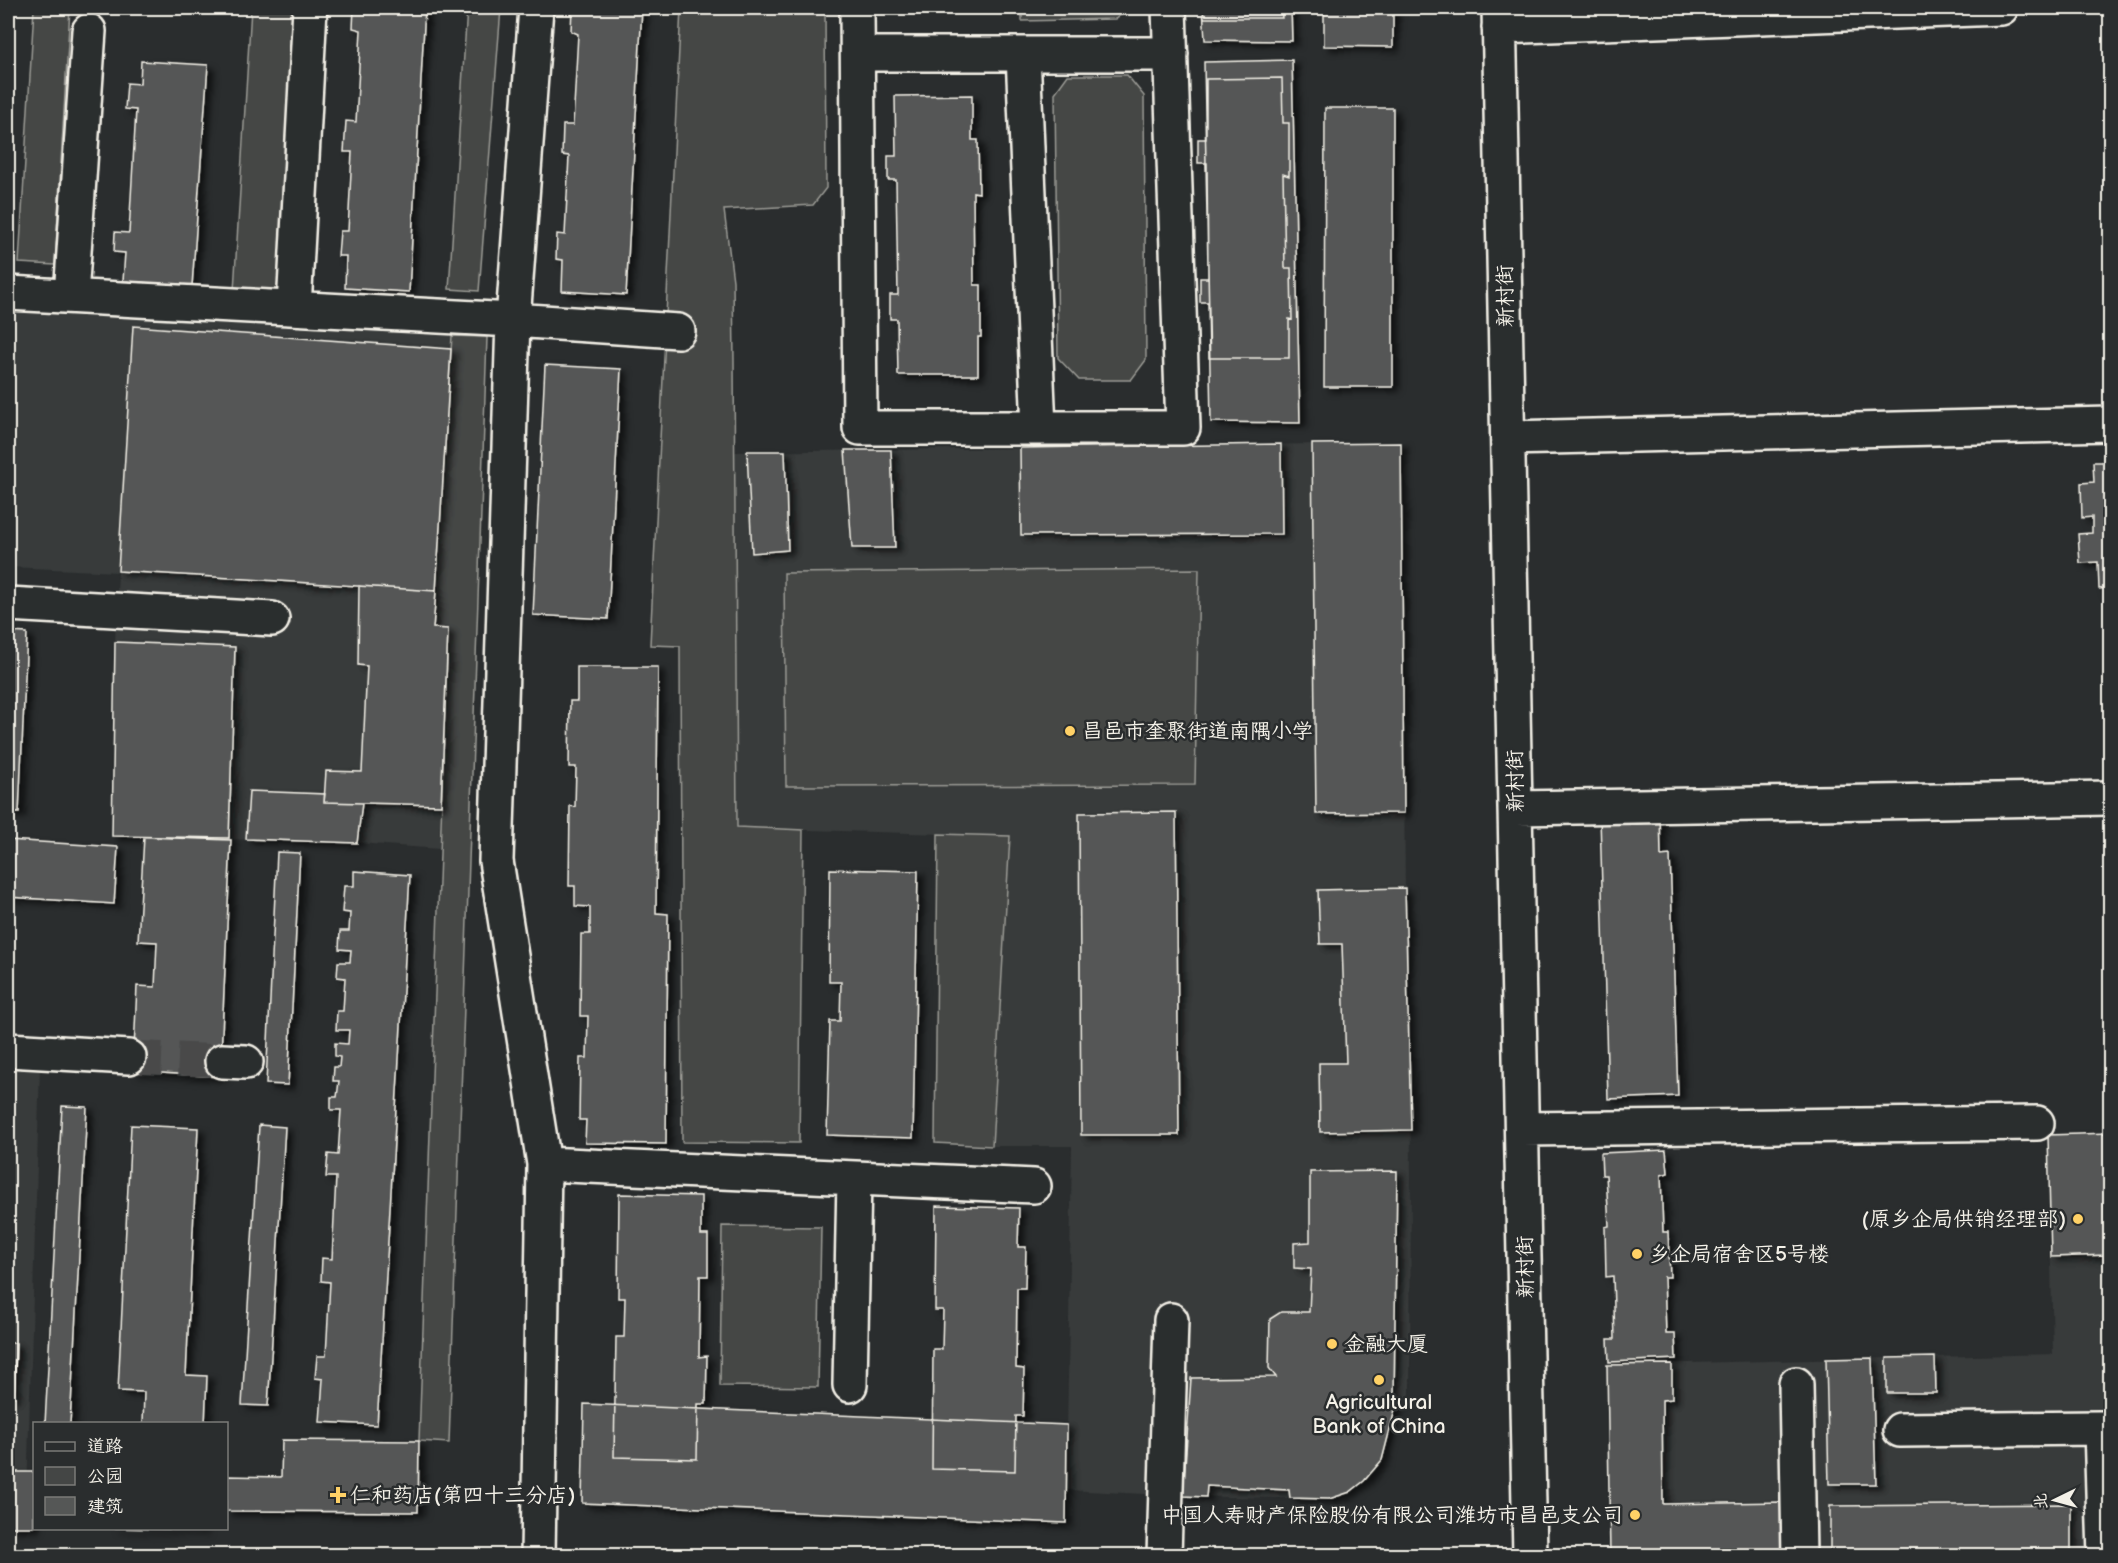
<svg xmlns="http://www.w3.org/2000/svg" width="2118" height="1563" viewBox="0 0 2118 1563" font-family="'Balsamiq Sans','LXGW WenKai TC',sans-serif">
  <defs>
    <filter id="shadow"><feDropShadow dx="6" dy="4" stdDeviation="3" flood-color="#0009"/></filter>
  </defs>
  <rect width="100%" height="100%" fill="#2a2d2e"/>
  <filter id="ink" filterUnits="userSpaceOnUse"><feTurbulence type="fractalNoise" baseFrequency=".0167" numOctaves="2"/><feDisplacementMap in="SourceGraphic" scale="12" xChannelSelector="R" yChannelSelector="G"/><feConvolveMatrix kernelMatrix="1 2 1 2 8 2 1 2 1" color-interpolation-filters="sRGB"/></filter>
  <g filter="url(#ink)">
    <path fill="#373a3a" d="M8,309L452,336L433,628L448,629L439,849L357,843L112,836L115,642L118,572L8,567Z
      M1401,443L1405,888L1411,1153L1410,1398H1398L1382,1460L1364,1481L1350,1492L1329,1499L1183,1496L1066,1490L1072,1146H992L1010,836L737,828L733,452Z
      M8,1066L40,1068L26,1527H8Z
      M2110,1133V1550L1610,1555L1607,1365L2053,1354L2048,1135Z"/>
    <path fill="#444645" stroke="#9c9c96" stroke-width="1.5" d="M34,8H70L55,265L19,263Z
      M251,8H298L280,293L234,291Z
      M467,8H501L479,291L449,289Z
      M681,8H825L826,188L813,205L724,210L733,281L734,362L737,827L803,830L799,1143L682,1142L680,646L650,645Z
      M1022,8H1130L1115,19L1022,21Z
      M1068,75H1127L1144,96L1146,360L1131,380H1079L1058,358L1055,93Z
      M452,336L487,337L449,1443L419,1441L448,630L433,628Z
      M1199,569L1195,785L786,786L784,573Z
      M938,834L1010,836L992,1146L935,1143Z
      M722,1226L821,1227L818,1387L720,1386Z"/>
    <path fill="#555756" stroke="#f4f1e8" stroke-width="1.5" filter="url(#shadow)" d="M354,8H425L409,292L345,288L346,256H338L340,231H348L352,152H344L346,121L356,122L361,30L353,28Z
      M572,8H642L626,295L562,291L563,260L556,259L557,234L565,235L569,156L562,155L563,125H573L578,34L571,31Z
      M1203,8H1281L1282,18H1204Z
      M1203,8H1291L1292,41L1205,40Z
      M1324,8H1393V47L1324,46Z
      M1292,60L1300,423L1211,422L1204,62Z
      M141,61L208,65L192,286L123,281L125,253L114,252L115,232L129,233L136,110L125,109L127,83L140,84Z
      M1282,78L1283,123H1289V176L1283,174L1285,268H1291L1292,320L1289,319V358H1209L1208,302H1200V278H1208L1207,163H1198V139H1206V79Z
      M972,95V140H978L979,193L973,192L974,285H981V337H978V375H898L897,319H890V295H898L896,180H888V156H896L895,96Z
      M1325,108H1393V387H1324Z
      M133,326L451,349L436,591L118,571Z
      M545,365L621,369L608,619L533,615Z
      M1401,443L1404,813L1316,814L1312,444Z
      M1281,444L1282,534L1021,535L1020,448Z
      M845,450H891L895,548H852Z
      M747,451H785L788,550L752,553Z
      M2093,462H2110V588L2099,589L2098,562L2080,563L2078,534L2092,533V517L2082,518L2081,483L2094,482Z
      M359,586L436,591L433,628L448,629L441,805L324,802L326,771L362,772L367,666L358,665Z
      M8,632L27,633L19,813H8Z
      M115,642L235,647L229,838L112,836Z
      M577,667H658L656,913L668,914L666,1144L585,1143L586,1120H579L580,1058H587L588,1016H580L581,934H590V907L575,906V886H569L570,806L575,807L576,767H569L570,701H577Z
      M249,791L325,794L324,802L362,803L357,843L246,839Z
      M1176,812L1179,1135H1081L1079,813Z
      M1660,813L1661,856L1670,855L1678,1096L1608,1099L1600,817Z
      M144,837L231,840L220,1077L133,1071L137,986L155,987L157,942L138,941Z
      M8,840L118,847L114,904L8,897Z
      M277,852L300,853L288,1085L266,1084Z
      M830,869L918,871L913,1138L827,1135L830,1021H840L841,982H829Z
      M354,871L410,875L377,1425L320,1422L323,1379L315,1378L317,1356H326L330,1282L321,1281L322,1258L332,1259L336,1177H326L328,1154L338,1155L341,1110H331V1097H337L339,1081H333L334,1067H339L340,1057L335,1056V1043L348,1044L349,1030H336L337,1011H343L345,978L337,977L338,962H350L351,950L339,949L340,931H349L350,913L342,912L344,886H354Z
      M1405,888L1411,1130L1320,1132L1319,1063H1346L1342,944H1320L1318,890Z
      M62,1106L87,1107L70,1424H45Z
      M131,1125L198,1128L186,1375L207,1376L205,1424H143L144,1392L118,1391Z
      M259,1125L285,1127L268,1406L242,1405Z
      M2110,1133V1182H2104L2106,1255L2051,1257L2048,1135Z
      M1666,1150L1668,1173L1661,1175L1663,1232H1668L1670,1277H1664L1666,1334H1675L1676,1359L1609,1362L1608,1339H1615L1613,1276L1606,1277L1605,1227L1609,1226L1606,1175H1602L1601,1153Z
      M1397,1171L1394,1397L1398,1398L1382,1460L1364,1481L1350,1492L1329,1499L1290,1498L1289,1490L1207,1486L1206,1497L1183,1496L1191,1378L1276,1377L1269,1368L1270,1319L1281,1312H1309L1311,1269L1294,1268V1243L1310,1242V1172Z
      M619,1194L701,1196V1235H708V1276H700L699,1357L707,1356L706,1404H698L697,1459L614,1457L616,1337H624L625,1298H618Z
      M936,1206L1019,1208L1018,1247H1026L1025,1288H1017L1016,1368L1024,1369L1023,1416H1016L1015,1471L932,1469L933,1349H942L943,1310H935Z
      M8,1343H16L14,1397H8Z
      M1935,1357L1936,1393H1887V1358Z
      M1872,1358L1876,1484H1829L1826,1359Z
      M1672,1364V1399L1662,1400L1663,1504L1785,1502L1786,1552L1610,1555L1607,1365Z
      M584,1404L1067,1425L1066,1523L582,1503Z
      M282,1440L419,1441L418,1512L226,1511V1476L281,1477Z
      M8,1472H34V1527H8Z
      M2071,1504V1550L1830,1552V1506Z
      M112,1528H203V1530Z"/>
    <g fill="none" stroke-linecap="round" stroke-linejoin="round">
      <path stroke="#484a4a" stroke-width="33" stroke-dasharray="33 16" stroke-linecap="butt" d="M129,1057L222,1061"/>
      <defs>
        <path id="minor" d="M536,8L513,320L496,861L544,1164L538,1556
          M857,8L860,428H1183L1169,8
          M1499,8L1530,1556
          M1499,27L2001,8
          M858,54H1171
          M1023,54L1039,428
          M8,293L513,320L678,331
          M71,296L89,31
          M294,308L310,8
          M1508,438L2110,424
          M8,604L272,619
          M1516,808L2110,798
          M8,1050L129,1057
          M222,1061L246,1062
          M1523,1129L2037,1123
          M544,1164L1034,1186
          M1796,1384L1799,1556
          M850,1385L854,1178
          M1900,1430L2101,1428L2105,1556
          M1164,1556L1171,1320"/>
      </defs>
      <use href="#minor" stroke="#f4f1e8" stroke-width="38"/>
      <use href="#minor" stroke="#2a2d2e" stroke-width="33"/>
    </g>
  </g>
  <g fill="#ffd166" stroke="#2a2d2e" stroke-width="2">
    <circle cx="1070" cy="731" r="6"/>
    <circle cx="2078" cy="1219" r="6"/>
    <circle cx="1637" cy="1254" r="6"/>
    <circle cx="1332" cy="1344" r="6"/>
    <circle cx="1379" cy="1380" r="6"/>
    <path d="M335 1486h6v6h6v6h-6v6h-6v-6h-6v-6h6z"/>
    <circle cx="1635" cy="1515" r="6"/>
  </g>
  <g text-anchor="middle" stroke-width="5" stroke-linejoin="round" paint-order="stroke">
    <g font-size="21" fill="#f4f1e8" stroke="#2a2d2e">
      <text transform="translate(1505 296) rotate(-91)" y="7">新村街</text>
      <text transform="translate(1515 781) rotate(-91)" y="7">新村街</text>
      <text transform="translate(1525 1267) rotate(-91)" y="7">新村街</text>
    </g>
    <g font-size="21" fill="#f4f1e8" stroke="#2a2d2e" text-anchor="start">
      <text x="1082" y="738">昌邑市奎聚街道南隅小学</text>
      <text x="2066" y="1226" text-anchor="end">(原乡企局供销经理部)</text>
      <text x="1649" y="1261">乡企局宿舍区5号楼</text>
      <text x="1344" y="1351">金融大厦</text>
      <text x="1379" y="1409" text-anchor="middle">Agricultural<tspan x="1379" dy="24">Bank of China</tspan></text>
      <text x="350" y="1502">仁和药店(第四十三分店)</text>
      <text x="1623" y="1522" text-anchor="end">中国人寿财产保险股份有限公司潍坊市昌邑支公司</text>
    </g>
  </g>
  <rect width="2118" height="1563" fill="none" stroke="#2a2d2e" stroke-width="30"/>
  <rect x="15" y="15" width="2088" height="1533" fill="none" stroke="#f4f1e8" stroke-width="2" filter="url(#ink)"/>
  <rect x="33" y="1422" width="195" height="108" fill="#2a2d2e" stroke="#7b7b78" stroke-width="1.5"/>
  <rect x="45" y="1442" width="30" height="9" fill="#2a2d2e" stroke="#7b7b78" stroke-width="1.5"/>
  <text x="87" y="1452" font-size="18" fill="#f4f1e8">道路</text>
  <rect x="45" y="1467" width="30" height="18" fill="#444645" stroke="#7b7b78" stroke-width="1.5"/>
  <text x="87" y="1482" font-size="18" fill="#f4f1e8">公园</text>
  <rect x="45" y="1497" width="30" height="18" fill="#555756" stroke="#7b7b78" stroke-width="1.5"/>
  <text x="87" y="1512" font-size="18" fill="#f4f1e8">建筑</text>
  <g transform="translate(2055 1500) rotate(265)" stroke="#2a2d2e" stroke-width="4.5" paint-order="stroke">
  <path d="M0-4.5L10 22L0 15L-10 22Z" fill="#f4f1e8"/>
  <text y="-9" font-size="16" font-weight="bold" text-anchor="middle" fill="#f4f1e8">北</text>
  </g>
</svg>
